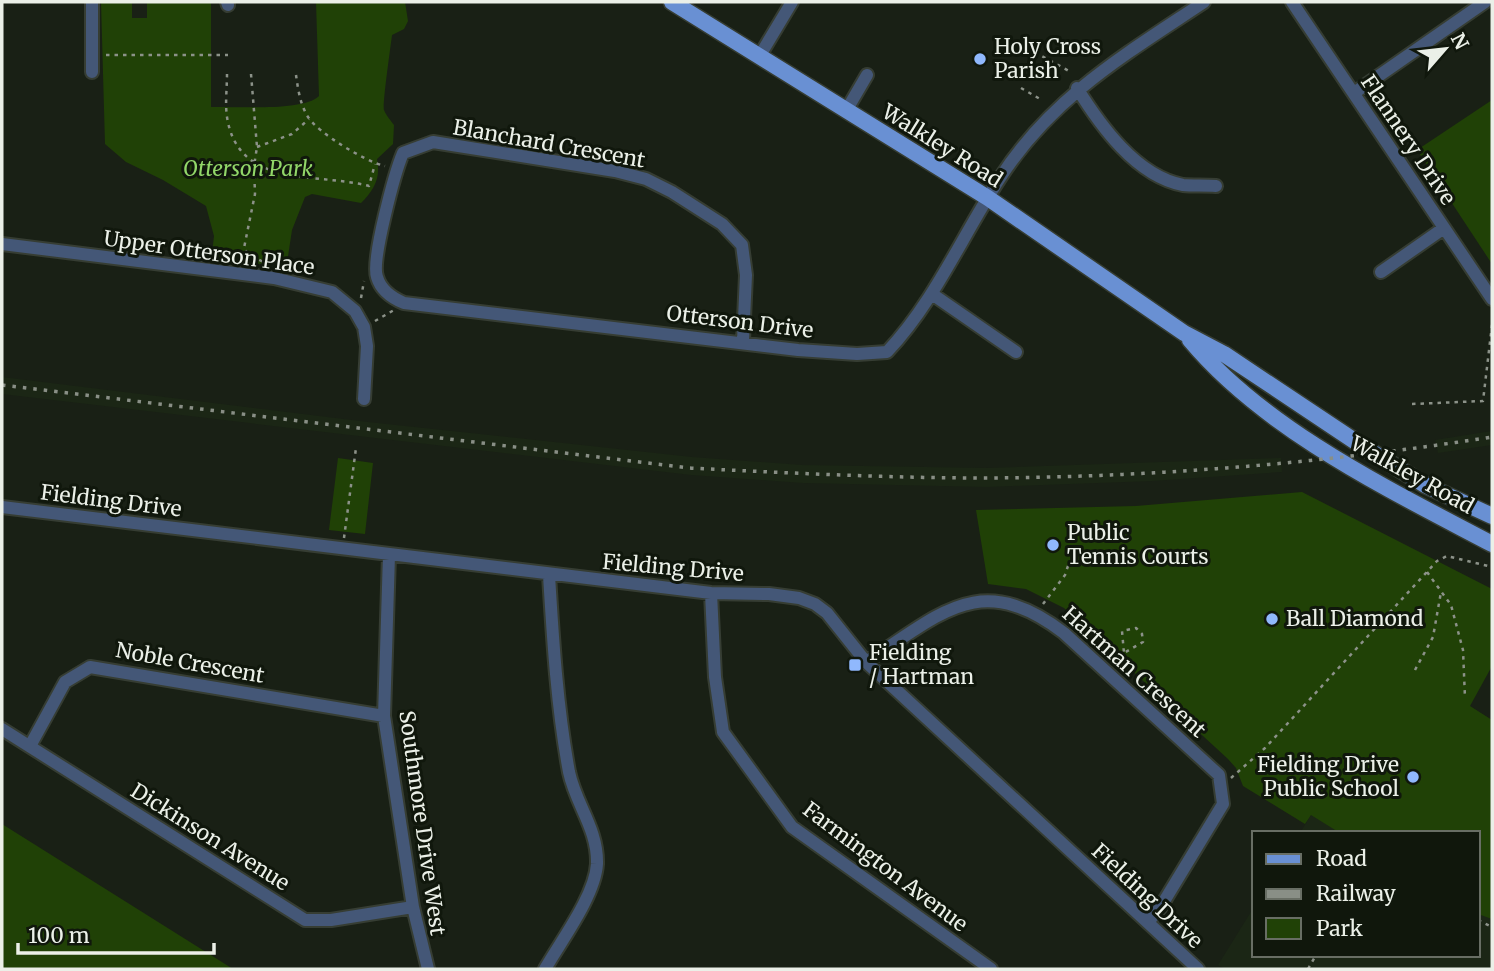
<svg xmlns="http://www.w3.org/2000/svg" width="1494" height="971" viewBox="0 0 1494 971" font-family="Merriweather,serif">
  <rect width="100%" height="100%" fill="#192015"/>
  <path fill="#1b2615" d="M2,377L368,422L692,457L802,465L986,468L1281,458L1282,472L1152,481L987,487L803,483L691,475L2,394Z
    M1492,431V445L1438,453L1435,440Z
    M1403,665L1492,720V969H1225L1218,965L1254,907V955H1478V833H1300Z"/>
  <path fill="#204106" d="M101,2H139L132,3V18H147V3L144,2H211V107C235,106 303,112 319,96L316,2H405L408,21L404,29L392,35C391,44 382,106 384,110C386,115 391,121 394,125L393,144L377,159C381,178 374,190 361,203L312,194L305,197L292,230L287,263C260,260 235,274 212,254L214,236L206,206L163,180L126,162L105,144Z
    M1492,100V264L1417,150Z
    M338,458L373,463L365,534L329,530Z
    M1302,492L1492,589V666L1470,706L1492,720V919L1478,914V833H1340L1311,815L1305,824L1243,786L1236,768L1228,759L1064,608L1026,589L988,584L976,510L1136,506Z
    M2,824L233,969H2Z"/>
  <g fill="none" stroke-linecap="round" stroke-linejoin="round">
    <defs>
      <path id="minor" d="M227,2L228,5
        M1292,2L1492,299
        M759,57L792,2
        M92,72V2
        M1077,88C1100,125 1136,176 1183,185C1193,186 1205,185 1216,186
        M1354,93L1485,2
        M846,111L867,75
        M2,244L274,278L332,292L355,311L364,327L367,346L364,399
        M1381,272L1444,228
        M932,294L1016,352
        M743,341L746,275L742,245L722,224L672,192L646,179L615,171L433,142L403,153C395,172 371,260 377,277C381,291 392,298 404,303L798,350L857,354L887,352C935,301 962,236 1000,178C1052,97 1126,54 1204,2
        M2,507L711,593L769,594L799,598L815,604L827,613L866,662L1198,969
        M389,555L384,716L413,907L428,969
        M711,593L715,677L723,732L792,827L991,969
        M866,662C941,614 980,569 1064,633L1219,775L1223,804L1160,908L1148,922
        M2,729L305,920H331L413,907
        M30,746L65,682L90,667L384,716
        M545,969C561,941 595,896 597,864C598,829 576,805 569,772C557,707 553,641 549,575"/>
      <path id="major" d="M672,2L988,198L1184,333L1224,354L1359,444L1425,485L1492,516
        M1190,340C1265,430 1390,490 1492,544"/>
    </defs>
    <use href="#minor" stroke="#363d33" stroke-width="16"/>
    <use href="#major" stroke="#363d33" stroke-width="19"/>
    <path stroke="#8c9289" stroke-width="2.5" stroke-dasharray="3.5 5" stroke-linecap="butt" d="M1020,44L1069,71
      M106,55H228
      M227,74C227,88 225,104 227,117C238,189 315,172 369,186L375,164
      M251,74L257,147L254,166L255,194L244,248L248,254L269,265
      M296,75C298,89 300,104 308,117C318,133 366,162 385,166
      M1021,88L1040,99
      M257,147L292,134L309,119
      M361,298L364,281
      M375,321L394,310
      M1412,404L1483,401L1492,325
      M344,538L356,448
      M1427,572L1451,605L1463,650L1465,698
      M1043,604L1065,575L1069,563
      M1114,664L1124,653L1143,642L1142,634L1136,628L1122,631L1124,653
      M1415,670L1433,637L1441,592
      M1231,778L1265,748L1437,561L1447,556L1492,567
      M1478,920L1492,927
      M1308,969L1316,955"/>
    <use href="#minor" stroke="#445777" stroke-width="12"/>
    <use href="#major" stroke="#6990d3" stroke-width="16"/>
    <path stroke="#898f86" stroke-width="3.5" stroke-dasharray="3.5 7" stroke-linecap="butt" d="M2,385L689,468C788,473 887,478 986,478C1156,477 1325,463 1492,437"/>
  </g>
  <g fill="#90b8fd" stroke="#10170c" stroke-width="2.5">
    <circle cx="980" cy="59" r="7"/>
    <circle cx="1053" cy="545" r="7"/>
    <circle cx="1272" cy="619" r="7"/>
    <rect x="848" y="658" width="14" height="14" rx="3.5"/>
    <circle cx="1413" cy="777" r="7"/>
  </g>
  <g text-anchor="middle" stroke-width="6" stroke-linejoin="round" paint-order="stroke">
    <g font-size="21" fill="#ebf0e8" stroke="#10170c" text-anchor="start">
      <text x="994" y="54">Holy Cross<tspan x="994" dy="24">Parish</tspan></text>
      <text x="1067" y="540">Public<tspan x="1067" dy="24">Tennis Courts</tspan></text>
      <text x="1286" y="626">Ball Diamond</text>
      <text x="869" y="660">Fielding<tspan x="869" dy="24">/ Hartman</tspan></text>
      <text x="1399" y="772" text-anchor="end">Fielding Drive<tspan x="1399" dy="24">Public School</tspan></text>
    </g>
    <g font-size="21" fill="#ebf0e8" stroke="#10170c">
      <text transform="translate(1408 140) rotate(56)" y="7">Flannery Drive</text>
      <text transform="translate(549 144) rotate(10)" y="7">Blanchard Crescent</text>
      <text transform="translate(942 146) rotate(32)" y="7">Walkley Road</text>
      <text transform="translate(209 253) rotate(8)" y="7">Upper Otterson Place</text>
      <text transform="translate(740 322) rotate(7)" y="7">Otterson Drive</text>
      <text transform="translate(1412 475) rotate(29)" y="7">Walkley Road</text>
      <text transform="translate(111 501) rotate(7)" y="7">Fielding Drive</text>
      <text transform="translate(673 568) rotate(5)" y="7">Fielding Drive</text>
      <text transform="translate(190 663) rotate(10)" y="7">Noble Crescent</text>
      <text transform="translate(1134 672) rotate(42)" y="7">Hartman Crescent</text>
      <text transform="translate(422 823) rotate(82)" y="7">Southmore Drive West</text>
      <text transform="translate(210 837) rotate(32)" y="7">Dickinson Avenue</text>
      <text transform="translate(885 867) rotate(37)" y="7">Farmington Avenue</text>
      <text transform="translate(1147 896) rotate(43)" y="7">Fielding Drive</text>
    </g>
    <g font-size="21" font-style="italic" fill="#92d769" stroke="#10170c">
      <text x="248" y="176">Otterson Park</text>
    </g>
  </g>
  <rect width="1494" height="971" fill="none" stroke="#ebf0e8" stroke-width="7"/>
  <rect x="1252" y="831" width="228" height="126" fill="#10170c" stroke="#686e64" stroke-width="2"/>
  <rect x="1266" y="854" width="35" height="10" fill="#6990d3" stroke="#686e64" stroke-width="2"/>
  <text x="1316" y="866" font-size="21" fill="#ebf0e8">Road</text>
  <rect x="1266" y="889" width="35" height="10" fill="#898f86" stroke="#686e64" stroke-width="2"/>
  <text x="1316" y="901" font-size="21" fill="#ebf0e8">Railway</text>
  <rect x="1266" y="918" width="35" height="21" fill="#204106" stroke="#686e64" stroke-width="2"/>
  <text x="1316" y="936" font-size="21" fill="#ebf0e8">Park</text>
  <g transform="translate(1445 49) rotate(62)" stroke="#10170c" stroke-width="5" paint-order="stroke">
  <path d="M0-5L12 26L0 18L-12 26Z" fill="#ebf0e8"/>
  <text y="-10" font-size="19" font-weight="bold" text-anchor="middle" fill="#ebf0e8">N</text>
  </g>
  <path d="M18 943v10h196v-10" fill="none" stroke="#ebf0e8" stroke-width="3.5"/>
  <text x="28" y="943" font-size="21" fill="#ebf0e8" stroke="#10170c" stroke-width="5" paint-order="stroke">100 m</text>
</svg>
